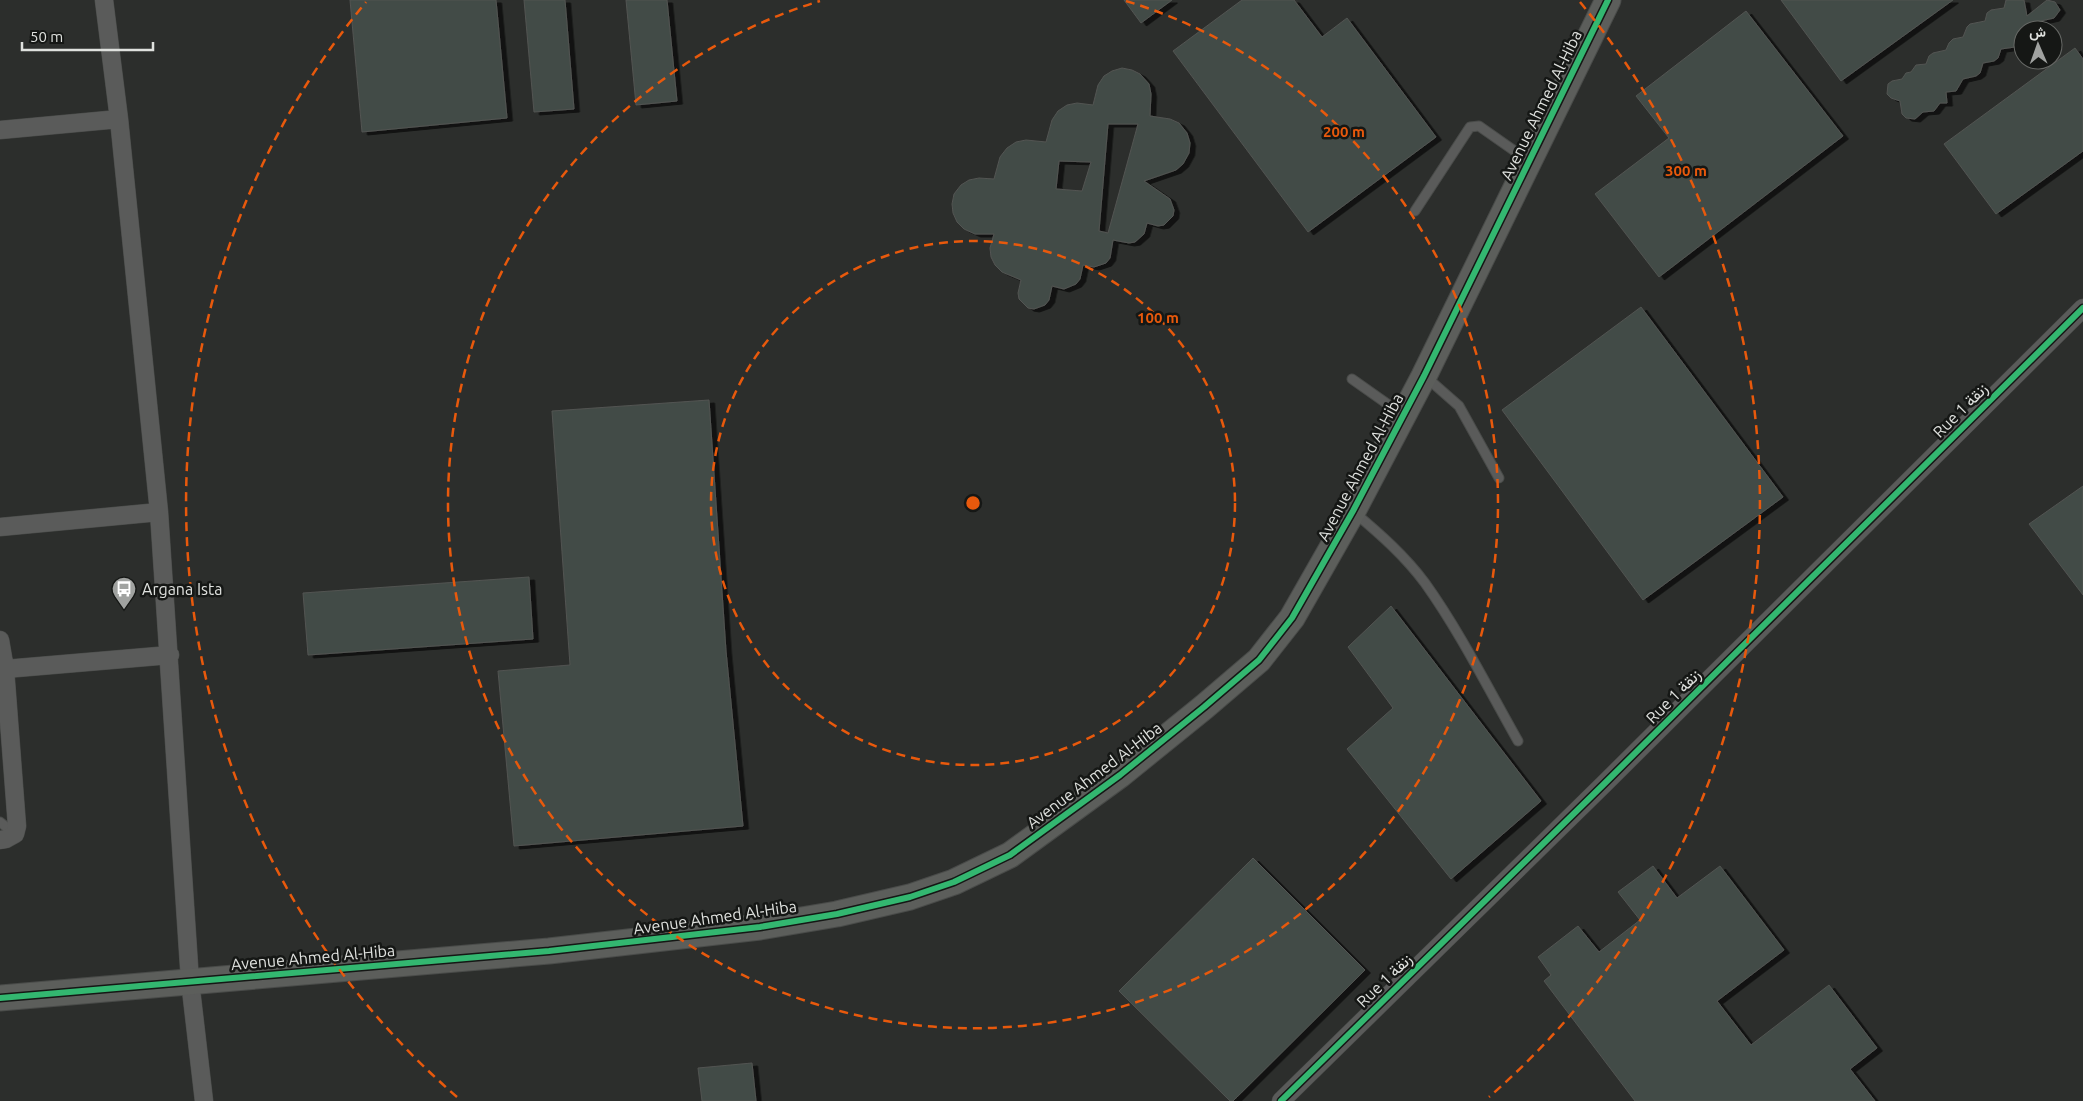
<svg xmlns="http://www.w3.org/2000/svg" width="2083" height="1101" viewBox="0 0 2083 1101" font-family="Ubuntu,Vazirmatn,sans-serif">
  <defs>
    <filter id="shadow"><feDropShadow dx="5.5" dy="3" stdDeviation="0" flood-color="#0009"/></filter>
  </defs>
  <rect width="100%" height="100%" fill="#2c2e2c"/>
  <path fill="#434c47" stroke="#525452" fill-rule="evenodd" filter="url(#shadow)" d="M350,0H496L507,118L362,132Z
    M524,0H565L574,109L534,112Z
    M626,0H667L677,101L636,105Z
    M1124,0H1172L1141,23Z
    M1242,0H1294L1322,37L1347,18L1436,137L1308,232L1173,51Z
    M1781,0H1953L1841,81Z
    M2006,0H2024L2027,16L2047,0L2055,2L2060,10L2054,18L2041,21L2038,30H2023L2019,43L2015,47L2001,49L1998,58L1994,61L1983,63L1980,73L1976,76L1963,79L1956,91L1946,92L1947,103H1940L1934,111L1923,112L1915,119L1906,118L1902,114L1900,101L1891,98L1887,94L1888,84L1892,81L1902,79L1906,73L1911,72L1916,65L1926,64L1929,56L1933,53L1946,50L1949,43L1953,39L1963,37L1967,27L1970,24L1985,21L1987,13L1991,10L2004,8Z
    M1746,11L1843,136L1659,277L1595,194L1669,138L1636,96Z
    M2075,48L2083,59V151L1996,214L1944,144Z
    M1122,68L1132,70L1140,74L1149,84L1151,94L1150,116L1170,119L1179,123L1187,133L1190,143L1189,153L1183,164L1176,170L1144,181L1170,199L1174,210L1173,216L1164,225L1158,226L1147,223L1144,234L1135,242L1129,243L1113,240L1110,258L1106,263L1094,267L1083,265L1080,279L1076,284L1064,289L1052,286L1049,300L1045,305L1034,309L1028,308L1019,299L1018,293L1021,280L1002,272L995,265L991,257L990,248L994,234H975L964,229L957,222L953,213L952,204L954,194L961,185L969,180L979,178L994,179L1000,157L1007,148L1016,142L1026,140L1046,142L1052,120L1058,111L1067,105L1077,103L1093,105L1098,85L1104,76L1112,71ZM1108,124H1138L1108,233L1099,231ZM1059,161L1091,162L1082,191L1056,189Z
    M1641,307L1783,497L1643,600L1502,410Z
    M709,400L726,651L743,826L514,846L498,671L570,665L552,411Z
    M2083,486V595L2029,524Z
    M529,577L533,639L308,655L303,593Z
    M1391,606L1541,801L1451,879L1347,749L1393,708L1348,647Z
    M1253,858L1365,970L1233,1101H1230L1119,991Z
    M1653,866L1677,898L1720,866L1784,950L1717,1001L1751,1045L1829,985L1877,1048L1850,1069L1875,1101H1635L1544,981L1551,975L1538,957L1578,926L1599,952L1640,920L1618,892Z
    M752,1063L756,1101H702L698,1068Z"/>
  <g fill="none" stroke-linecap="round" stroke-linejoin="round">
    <defs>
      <path id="lane" d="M1415,211L1470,127L1479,126L1529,161
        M1426,377L1459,406L1499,478
        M1352,379L1403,415
        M1355,513C1380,534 1405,556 1425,583C1460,632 1488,688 1518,741
        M0,822L15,834"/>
      <path id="street" d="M104,0L119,119L159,512L190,981L204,1101
        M0,130L119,119
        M0,527L159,512
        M0,640L5,669L17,826L15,834L6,839L0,840
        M5,669L170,655
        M1281,1101L1604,784L2083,308"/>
      <path id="secondary" d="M0,998L549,951L760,927L837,914L910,897L954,882L1010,855L1120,775L1204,707L1259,660L1292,618L1353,511L1424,376L1608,0"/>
    </defs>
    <use href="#lane" stroke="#494b49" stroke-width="11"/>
    <use href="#street" stroke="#494b49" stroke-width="19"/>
    <use href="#secondary" stroke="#494b49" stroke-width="27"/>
    <use href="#lane" stroke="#5a5b5a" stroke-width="9"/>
    <use href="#street" stroke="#5a5b5a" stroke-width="18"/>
    <use href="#secondary" stroke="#5c5e5b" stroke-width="25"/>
    <defs>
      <path id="cycleway" d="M0,998L549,951L760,927L837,914L910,897L954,882L1010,855L1120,775L1204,707L1259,660L1292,618L1353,511L1424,376L1608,0
        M1281,1101L1604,784L2083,308"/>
    </defs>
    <use href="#cycleway" stroke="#151715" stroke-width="9"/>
    <use href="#cycleway" stroke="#33b770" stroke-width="6"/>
  </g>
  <g fill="none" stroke="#e8590c" stroke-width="2.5" stroke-dasharray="9 6">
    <circle cx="973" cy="503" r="262"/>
    <path d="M1126 1A525 525 0 1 1 820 1"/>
    <path d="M457 1097A787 787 0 0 1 366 2M1580 2A787 787 0 0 1 1489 1097"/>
  </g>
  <defs>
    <symbol id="bus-pin" viewBox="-11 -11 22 30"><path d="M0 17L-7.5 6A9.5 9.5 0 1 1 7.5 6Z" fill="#a0a2a0" stroke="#151715"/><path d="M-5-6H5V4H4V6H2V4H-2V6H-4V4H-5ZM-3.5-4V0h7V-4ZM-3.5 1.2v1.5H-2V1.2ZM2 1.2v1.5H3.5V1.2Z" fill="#fff"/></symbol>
  </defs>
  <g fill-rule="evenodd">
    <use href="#bus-pin" x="110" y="575" width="28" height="38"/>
  </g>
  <g text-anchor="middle" stroke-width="5" stroke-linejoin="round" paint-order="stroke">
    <g font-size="16" fill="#dfe1de" stroke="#151715">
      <text transform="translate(1541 105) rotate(-64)" y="6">Avenue Ahmed Al-Hiba</text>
      <text transform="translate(1960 410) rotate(-45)" y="6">Rue 1 زنقة</text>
      <text transform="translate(1360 467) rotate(-62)" y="6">Avenue Ahmed Al-Hiba</text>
      <text transform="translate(1673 696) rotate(-45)" y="6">Rue 1 زنقة</text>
      <text transform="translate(1094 775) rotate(-37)" y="6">Avenue Ahmed Al-Hiba</text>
      <text transform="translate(715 917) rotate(-8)" y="6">Avenue Ahmed Al-Hiba</text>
      <text transform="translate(313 957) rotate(-5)" y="6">Avenue Ahmed Al-Hiba</text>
      <text transform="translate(1384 980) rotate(-44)" y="6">Rue 1 زنقة</text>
    </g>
    <g font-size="16" fill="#dfe1de" stroke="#151715" text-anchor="start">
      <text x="142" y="595">Argana Ista</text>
    </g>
  </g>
  <circle cx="973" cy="503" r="8" fill="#e8590c" stroke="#151715" stroke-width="2.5"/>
  <g font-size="15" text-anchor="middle" font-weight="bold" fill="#e8590c" stroke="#151715" stroke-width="5" stroke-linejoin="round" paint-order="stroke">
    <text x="1344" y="137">200 m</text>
    <text x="1686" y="176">300 m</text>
    <text x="1158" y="323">100 m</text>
  </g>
  <g transform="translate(2038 45) rotate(358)"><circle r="24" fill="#151715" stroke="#666865"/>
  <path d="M0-4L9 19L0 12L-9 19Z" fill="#a0a2a0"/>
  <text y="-8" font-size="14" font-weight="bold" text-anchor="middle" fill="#dfe1de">ش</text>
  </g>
  <path d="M22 42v8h131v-8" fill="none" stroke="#dfe1de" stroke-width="2.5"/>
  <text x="30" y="42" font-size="15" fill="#dfe1de" stroke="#151715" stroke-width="4" paint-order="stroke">50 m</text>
</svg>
